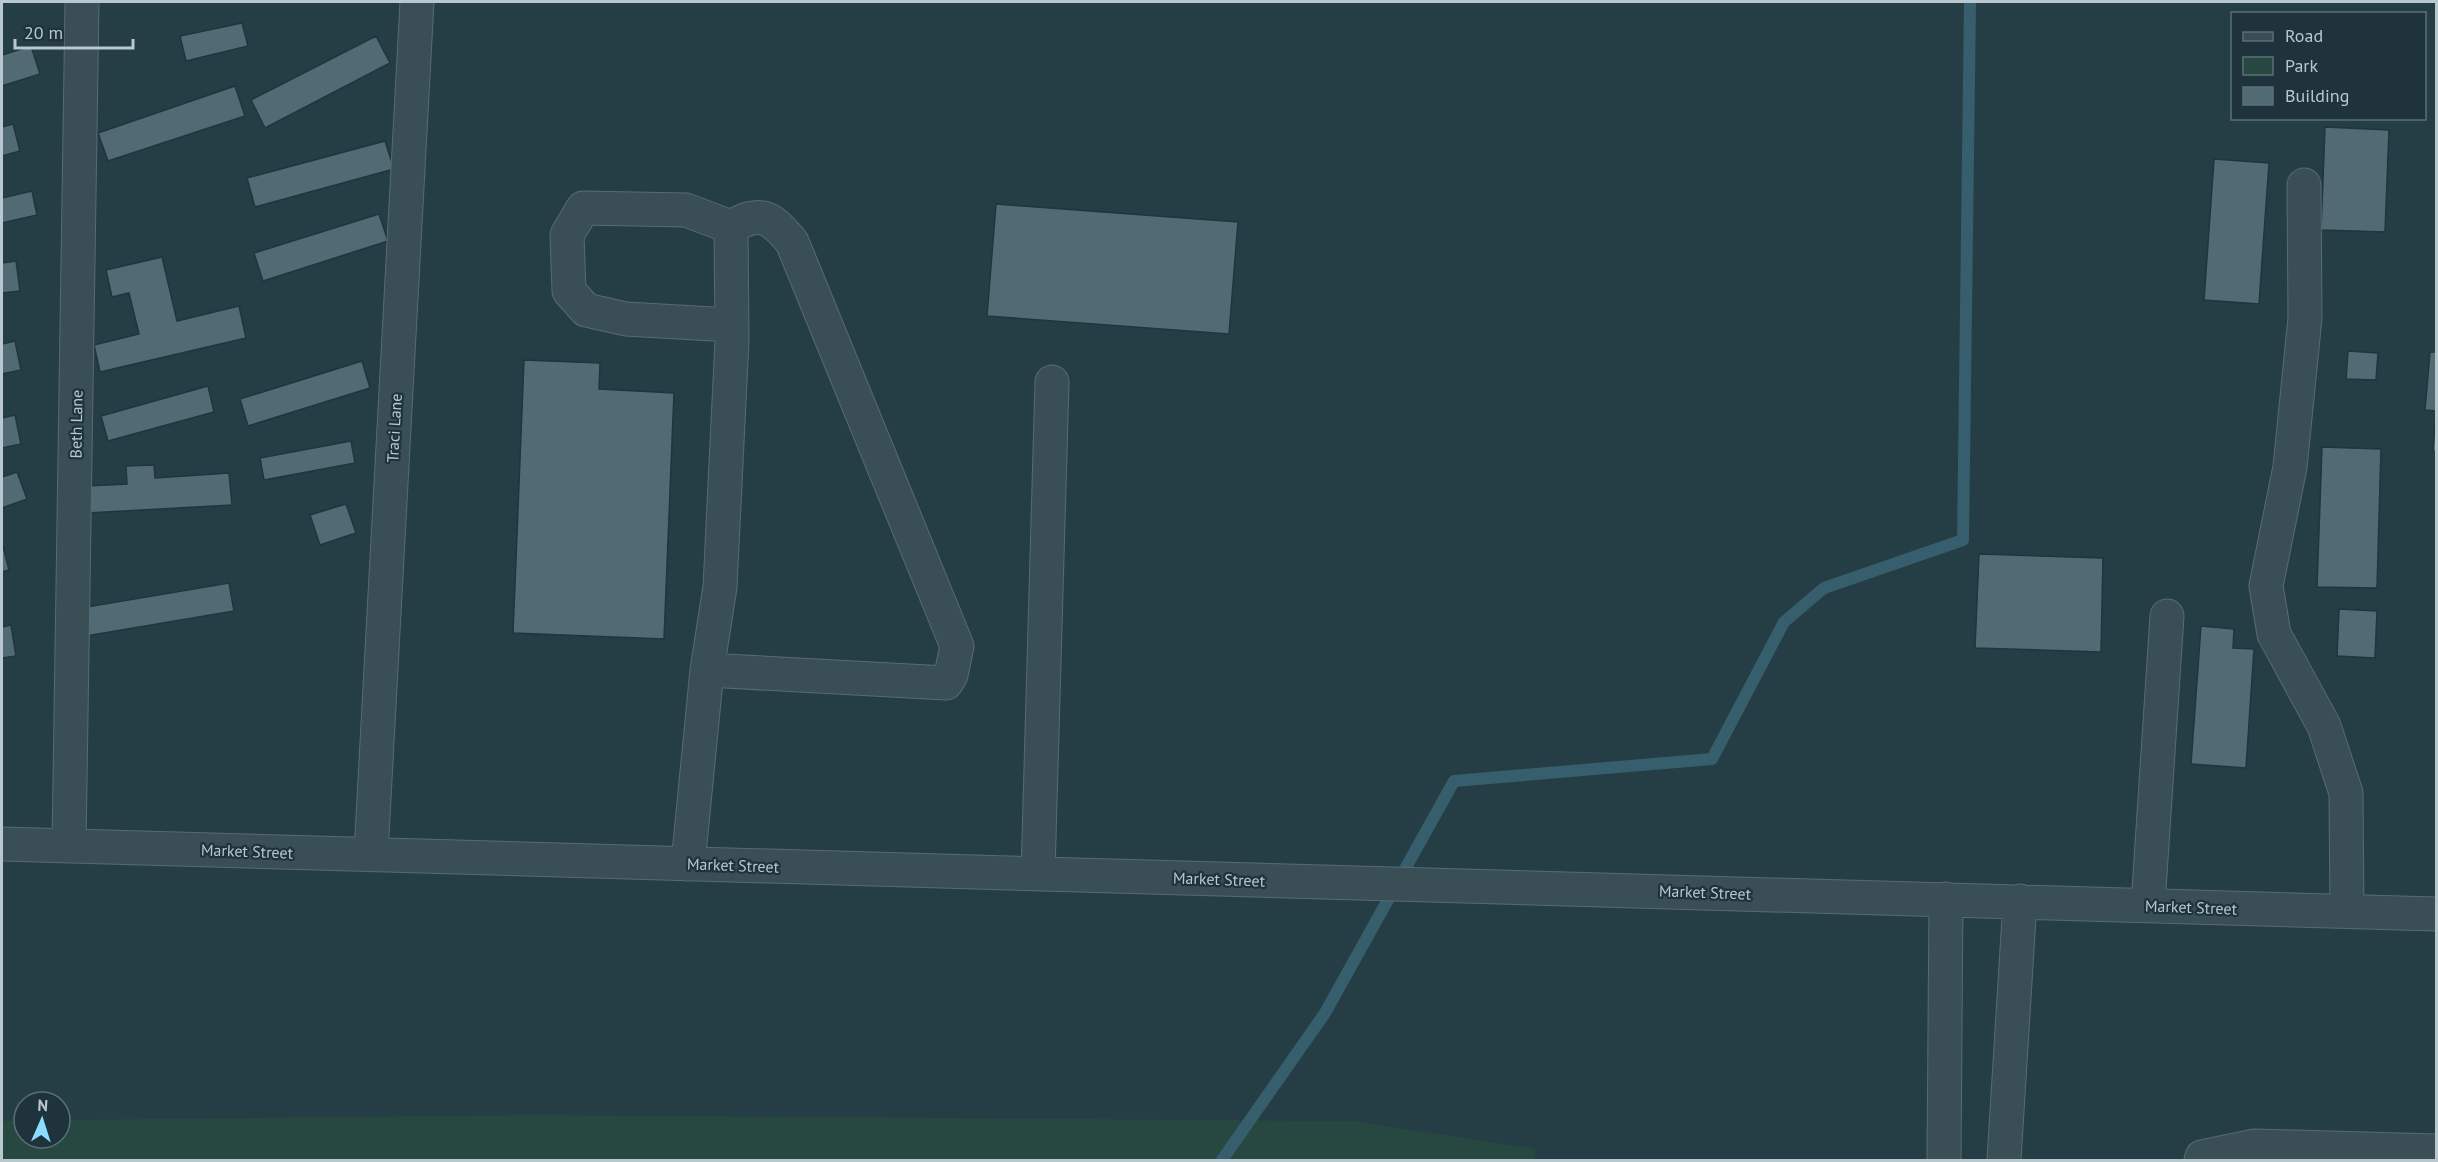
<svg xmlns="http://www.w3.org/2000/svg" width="2438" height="1162" viewBox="0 0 2438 1162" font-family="'PT Sans',sans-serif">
  <rect width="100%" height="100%" fill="#253e46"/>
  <path fill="#274741" d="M536,1115L1353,1121L1535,1149L1536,1160H2V1121H24V1138H60V1120Z"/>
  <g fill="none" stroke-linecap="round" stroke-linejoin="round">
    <path stroke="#365e6c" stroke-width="12" d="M1222,1160L1325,1013L1454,781L1712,759L1784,622L1824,588L1963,540L1970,2"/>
  </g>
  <path fill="#516a74" stroke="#20353d" stroke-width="1.5" d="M242,23L248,46L186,61L180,36Z
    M376,36L390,63L265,128L251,100Z
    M31,46L40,74L2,86V55Z
    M235,86L245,116L108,161L98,133Z
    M13,124L20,151L2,156V127Z
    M2325,127L2389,130L2385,232L2321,230Z
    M385,141L394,169L255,207L247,178Z
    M2214,159L2269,163L2259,304L2204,300Z
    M32,191L37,215L2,223V198Z
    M996,204L1238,222L1229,334L987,316Z
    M379,214L388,241L263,281L254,253Z
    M162,257L177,321L239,306L246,338L100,372L94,345L139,334L129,293L112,297L106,270Z
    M16,261L20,291L2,293V263Z
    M15,341L21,370L2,374V344Z
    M2348,351L2378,353L2376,380L2346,379Z
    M2430,352H2436V452L2433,451L2436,411L2425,410Z
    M524,360L600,363L599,389L674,393L664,639L513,633Z
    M362,361L370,388L248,426L240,399Z
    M208,386L214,412L108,441L101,416Z
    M15,415L21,444L2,448V418Z
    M351,441L355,463L264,480L260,458Z
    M2322,447L2381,449L2377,588L2317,587Z
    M154,465L155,478L229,473L232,505L87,513L86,486L127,484L126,466Z
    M17,472L27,499L2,508V477Z
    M346,504L356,533L320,545L310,515Z
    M2,542L9,570L2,572Z
    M1979,554L2103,558L2101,652L1975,648Z
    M229,583L234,611L86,636L81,608Z
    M2339,609L2377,611L2375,658L2337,656Z
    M11,625L16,656L2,658V627Z
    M2201,626L2234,629L2233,648L2254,649L2246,768L2191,764Z"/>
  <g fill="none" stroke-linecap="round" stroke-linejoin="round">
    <defs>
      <path id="minor" d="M2304,185L2305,318L2290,467L2266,586L2274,634L2324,726L2346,793L2347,911
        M731,227L686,210L583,208L567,235L569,291L586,310L626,319L731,325
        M707,670L946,683L951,675L957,646L792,242C770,216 761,210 731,227
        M2,844L2436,914
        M69,846L82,2
        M371,854L417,2
        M688,864L707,670L720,587L732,340L731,227
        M1038,873L1052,382
        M2148,905L2167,616
        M1944,1160L1946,899
        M2004,1160L2020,901
        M2201,1160L2202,1157L2255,1146L2436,1151"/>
    </defs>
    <use href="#minor" stroke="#586b72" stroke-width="35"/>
    <use href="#minor" stroke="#3a4e55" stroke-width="33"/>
  </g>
  <g text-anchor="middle" stroke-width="4.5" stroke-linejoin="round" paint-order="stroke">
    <g font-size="16" fill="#b8c8ce" stroke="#1e333b">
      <text transform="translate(76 424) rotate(-89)" y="6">Beth Lane</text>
      <text transform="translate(394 428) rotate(-87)" y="6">Traci Lane</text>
      <text transform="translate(247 851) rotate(2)" y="6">Market Street</text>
      <text transform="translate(733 865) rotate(2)" y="6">Market Street</text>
      <text transform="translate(1219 879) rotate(2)" y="6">Market Street</text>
      <text transform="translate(1705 892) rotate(2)" y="6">Market Street</text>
      <text transform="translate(2191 907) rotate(2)" y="6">Market Street</text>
    </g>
  </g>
  <rect width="2438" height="1162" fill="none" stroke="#b8c8ce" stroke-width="6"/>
  <rect x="2231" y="12" width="195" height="108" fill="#1e333b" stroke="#5c6f76" stroke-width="1.5"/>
  <rect x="2243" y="32" width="30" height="9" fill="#3a4e55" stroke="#5c6f76" stroke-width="1.5"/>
  <text x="2285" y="42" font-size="18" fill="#b8c8ce">Road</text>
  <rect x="2243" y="57" width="30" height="18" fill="#274741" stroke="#5c6f76" stroke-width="1.5"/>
  <text x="2285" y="72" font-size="18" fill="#b8c8ce">Park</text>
  <rect x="2243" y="87" width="30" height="18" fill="#516a74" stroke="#5c6f76" stroke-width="1.5"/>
  <text x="2285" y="102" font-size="18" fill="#b8c8ce">Building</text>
  <g transform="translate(42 1120) rotate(3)"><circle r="28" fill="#1e333b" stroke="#5c6f76" stroke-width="1.5"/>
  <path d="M0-4.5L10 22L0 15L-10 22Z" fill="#8cdcff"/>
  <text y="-9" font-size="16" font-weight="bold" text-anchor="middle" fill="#b8c8ce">N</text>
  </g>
  <path d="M15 39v9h118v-9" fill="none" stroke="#b8c8ce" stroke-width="3"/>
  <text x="24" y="39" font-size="18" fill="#b8c8ce" stroke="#1e333b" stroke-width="4.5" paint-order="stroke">20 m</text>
</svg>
